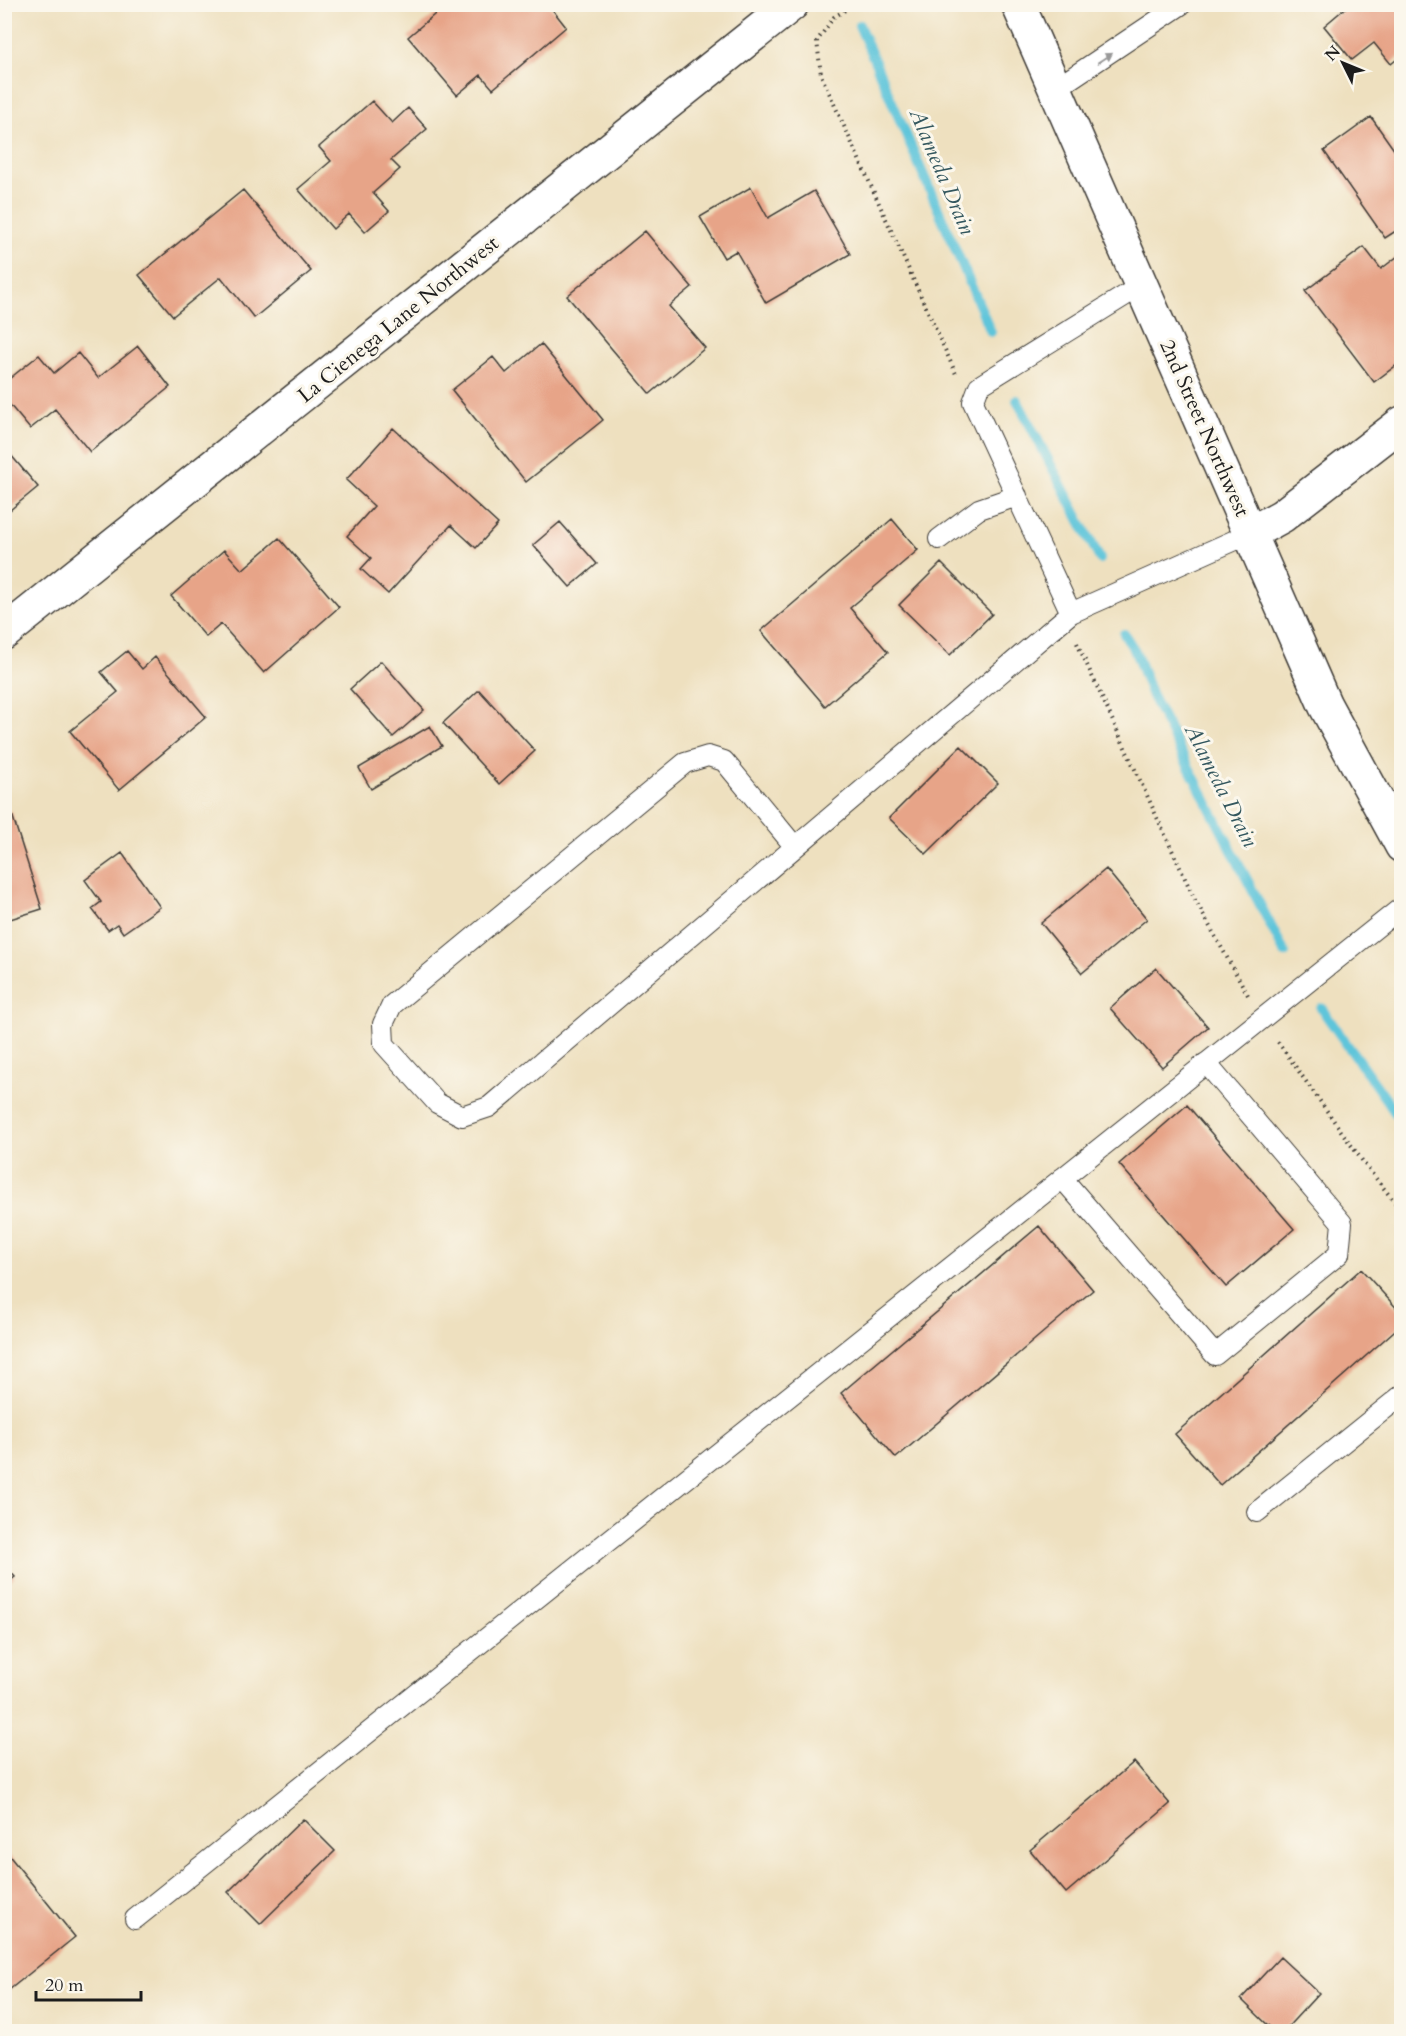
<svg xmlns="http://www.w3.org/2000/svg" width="1406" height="2036" viewBox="0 0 1406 2036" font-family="Cardo,serif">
  <rect width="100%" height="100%" fill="#fbf7ec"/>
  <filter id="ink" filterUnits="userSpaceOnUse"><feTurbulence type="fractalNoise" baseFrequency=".0167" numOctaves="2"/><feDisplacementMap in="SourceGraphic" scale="12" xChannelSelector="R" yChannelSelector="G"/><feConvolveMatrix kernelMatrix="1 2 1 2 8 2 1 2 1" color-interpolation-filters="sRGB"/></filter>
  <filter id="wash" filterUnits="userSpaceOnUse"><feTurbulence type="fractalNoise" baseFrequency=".008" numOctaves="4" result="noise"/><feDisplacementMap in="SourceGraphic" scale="24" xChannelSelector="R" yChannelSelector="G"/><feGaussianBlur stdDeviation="1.35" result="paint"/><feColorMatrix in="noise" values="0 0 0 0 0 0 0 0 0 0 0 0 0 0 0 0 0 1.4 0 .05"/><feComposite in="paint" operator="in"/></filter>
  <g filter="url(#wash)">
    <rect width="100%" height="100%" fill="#eee0bf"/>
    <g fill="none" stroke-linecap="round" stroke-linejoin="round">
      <path stroke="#5ec5da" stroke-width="10" d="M859,25L991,332
        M1017,400L1100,559
        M1124,634L1135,651L1152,696L1285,953
        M1321,1008L1402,1122"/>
    </g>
    <g id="blocks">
      <path fill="#e7a488" d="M447,4H548L566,27L493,89L481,75L457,95L408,37Z
        M1350,4H1402V55L1391,64L1374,43L1352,60L1324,26Z
        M372,101L392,123L408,108L427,129L391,160L400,169L373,193L389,211L365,232L349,214L333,229L298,189L331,161L319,147Z
        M1371,117L1402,161V227L1385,238L1324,151Z
        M751,187L768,218L814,191L850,254L766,303L736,251L724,258L700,217Z
        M243,190L311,271L254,318L221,277L173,316L139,275Z
        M645,231L692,287L669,306L705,348L650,394L567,296Z
        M1364,247L1381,269L1402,253V361L1374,382L1305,291Z
        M541,344L603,420L526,482L452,390L493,357L506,373Z
        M138,346L170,387L90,452L55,409L30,429L4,398V383L39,355L54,373L78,353L98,378Z
        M393,428L498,524L476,548L451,525L388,594L361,569L371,558L347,536L374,506L346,480Z
        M4,447L38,487L4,515Z
        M892,519L918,550L850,608L888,652L825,706L761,631Z
        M560,522L597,564L570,587L533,545Z
        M279,538L339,607L264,673L221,624L206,637L171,596L224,550L242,570Z
        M941,563L992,614L950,655L899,605Z
        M127,651L142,669L155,657L206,717L119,790L70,731L118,692L101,672Z
        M381,661L424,710L393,737L350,689Z
        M479,690L535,751L499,784L443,723Z
        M430,726L442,746L371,789L359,768Z
        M961,746L998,783L926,854L889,818Z
        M11,811L42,909L4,921V813Z
        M122,853L160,907L123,933L117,924L108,930L92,909L101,902L85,880Z
        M1106,869L1147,919L1082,973L1041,923Z
        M1156,968L1208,1027L1162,1067L1110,1008Z
        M1187,1105L1294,1229L1226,1287L1119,1164Z
        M1039,1226L1093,1290L896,1458L841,1393Z
        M1361,1269L1402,1314V1324L1220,1485L1175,1434Z
        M4,1565L15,1577L4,1586Z
        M1134,1762L1170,1804L1066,1893L1030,1850Z
        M303,1819L335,1851L260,1924L228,1892Z
        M7,1853L75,1937L4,1994V1855Z
        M1280,1957L1319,1993L1283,2032H1275L1241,1999Z"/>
    </g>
  </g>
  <g filter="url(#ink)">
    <use href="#blocks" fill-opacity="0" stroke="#3c3934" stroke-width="1.5"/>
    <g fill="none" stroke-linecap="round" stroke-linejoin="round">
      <defs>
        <path id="service" d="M1055,89L1182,4
          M1142,285L979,386L973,402L1071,613L1251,533
          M939,539L979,509L1017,496
          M795,847L724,761L708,756L685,763L392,1005L383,1024L384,1044L437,1103L462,1116L489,1107L1071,613
          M1062,1178L1215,1355L1339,1254L1342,1223L1206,1063
          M1257,1512L1402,1395
          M135,1919L1402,907"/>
        <path id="minor" d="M1251,533L1282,516L1402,423
          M4,633L792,4"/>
        <path id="primary" d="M1018,4L1325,705L1402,846"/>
      </defs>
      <use href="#service" stroke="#3c3934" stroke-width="22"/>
      <use href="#minor" stroke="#3c3934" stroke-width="36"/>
      <use href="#primary" stroke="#3c3934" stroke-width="36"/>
      <path stroke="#3c3934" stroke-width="4" stroke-dasharray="1.5 4.5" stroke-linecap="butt" d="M855,4L834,17L817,41L821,75L956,374
        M1077,643L1195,900L1248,995
        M1278,1042L1366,1166L1402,1211"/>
      <use href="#service" stroke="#fff" stroke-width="20"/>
      <use href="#minor" stroke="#fff" stroke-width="33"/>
      <use href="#primary" stroke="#fff" stroke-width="33"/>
    </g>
    <defs><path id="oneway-solid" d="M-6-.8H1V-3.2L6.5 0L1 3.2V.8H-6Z" transform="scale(1.5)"/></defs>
    <use fill="#999" href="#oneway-solid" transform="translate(1105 58) rotate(-33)"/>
  </g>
  <g text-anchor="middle" stroke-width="6" stroke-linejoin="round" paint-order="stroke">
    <g font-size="21" fill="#1c1c1c" stroke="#fbf7ec">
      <text transform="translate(398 319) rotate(-39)" y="7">La Cienega Lane Northwest</text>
      <text transform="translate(1205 428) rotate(66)" y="7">2nd Street Northwest</text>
    </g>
    <g font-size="22" font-style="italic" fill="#33575e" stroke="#fbf7ec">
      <text transform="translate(943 171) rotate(67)" y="8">Alameda Drain</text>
      <text transform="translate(1222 785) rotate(63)" y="8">Alameda Drain</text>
    </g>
  </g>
  <rect width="1406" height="2036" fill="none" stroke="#fbf7ec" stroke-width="24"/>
  <g transform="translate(1343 63) rotate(313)" stroke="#fbf7ec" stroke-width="4.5" paint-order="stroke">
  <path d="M0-4.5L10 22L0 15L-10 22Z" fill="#1c1c1c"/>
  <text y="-9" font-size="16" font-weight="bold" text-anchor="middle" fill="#1c1c1c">N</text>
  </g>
  <path d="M36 1991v9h105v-9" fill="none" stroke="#1c1c1c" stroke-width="3"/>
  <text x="45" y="1991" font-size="18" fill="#1c1c1c" stroke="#fbf7ec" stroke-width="4.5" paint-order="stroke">20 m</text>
</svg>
